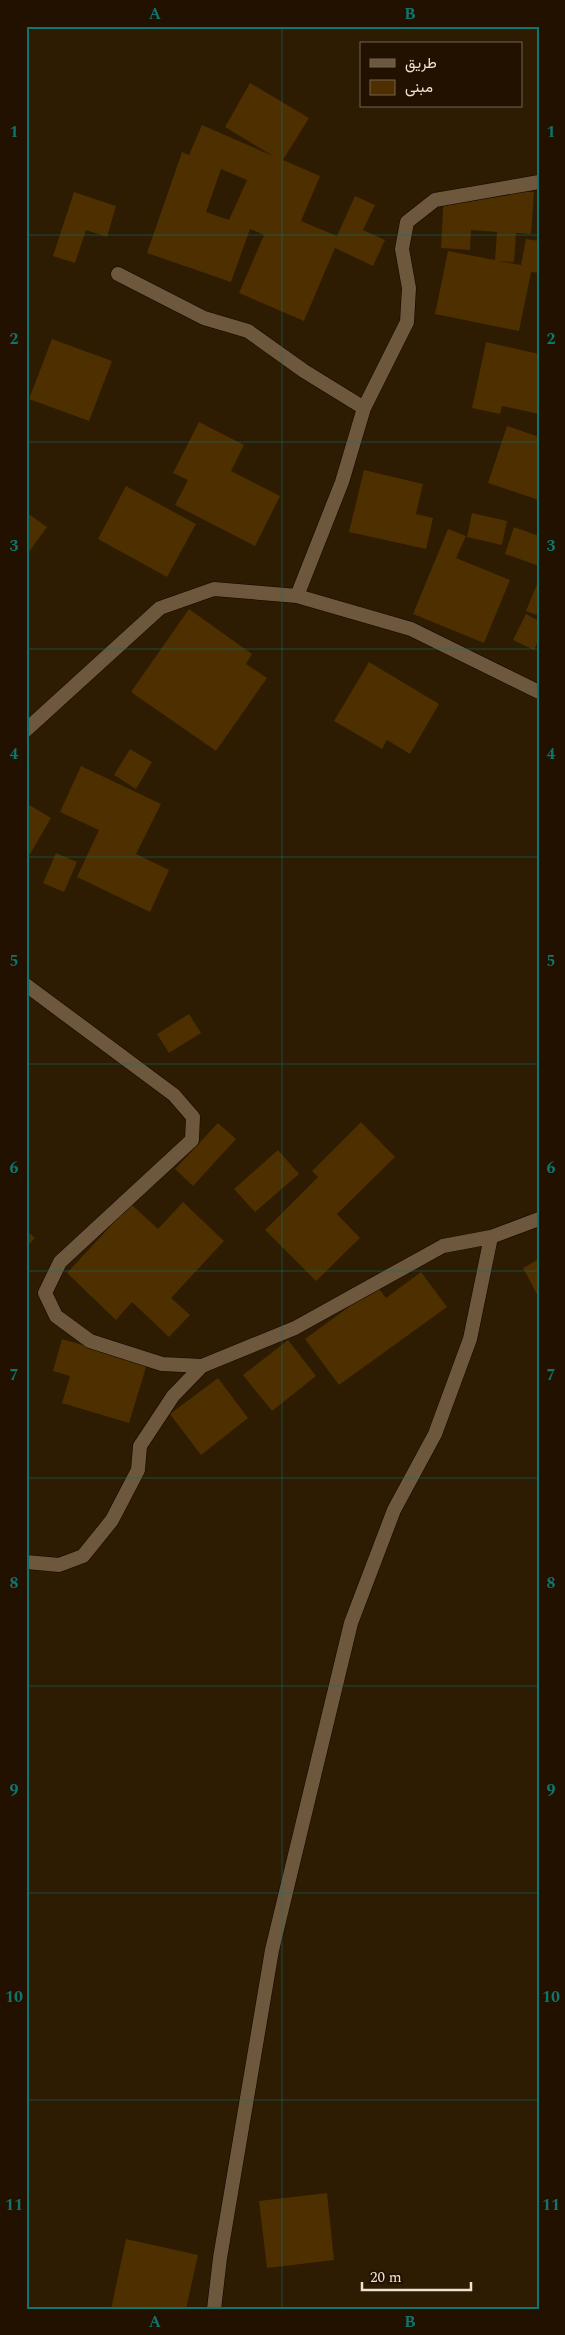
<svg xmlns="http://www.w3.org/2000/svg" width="565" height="2335" viewBox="0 0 565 2335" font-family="Spectral,Vazirmatn,serif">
  <rect width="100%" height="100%" fill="#2d1b02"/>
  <path fill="#4e2f00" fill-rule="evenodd" d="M250,83L309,118L283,160L320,176L301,221L337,236L355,196L375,205L363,230L385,240L373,266L335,248L304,321L239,293L264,235L250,229L231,282L147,253L182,152L189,155L202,125L273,156L225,127ZM221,169L247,180L229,220L206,212Z
    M503,190L534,192L531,234L516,233L514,262L498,261L521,265L526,239L539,241V273L531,272L519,331L435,314L448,251L495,260L497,232L471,230L470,250L441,248L444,191L503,194Z
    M74,192L116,206L107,237L86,230L75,263L53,256Z
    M52,339L112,361L89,421L29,399Z
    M486,342L539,354V414L502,406L500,414L472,408Z
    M199,422L244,445L231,471L280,496L255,546L175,505L188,480L173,473Z
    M507,426L539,437V500L488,483Z
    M364,470L423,484L416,514L433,518L426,549L349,532Z
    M126,486L196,524L167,577L98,539Z
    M26,512L47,527L26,556Z
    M472,513L507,521L502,545L467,537Z
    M514,527L539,536V566L505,554Z
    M448,529L466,536L456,558L510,580L484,643L413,614Z
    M539,579V616L526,611Z
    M189,609L252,654L246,664L267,678L216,751L131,692Z
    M526,614L539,621V639L534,650L513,640Z
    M369,662L439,704L410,754L387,740L382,749L334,721Z
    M130,749L152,762L136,789L114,775Z
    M81,766L161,804L136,854L169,870L150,912L77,877L99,830L60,812Z
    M26,803L51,818L26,861Z
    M56,853L77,862L64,892L43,883Z
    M189,1014L201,1033L169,1053L157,1034Z
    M361,1122L395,1157L337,1214L360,1238L316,1281L265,1230L318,1177L312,1171Z
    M218,1123L236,1139L193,1186L175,1169Z
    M278,1150L299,1174L255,1212L234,1189Z
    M183,1202L224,1241L171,1298L190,1315L169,1337L132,1302L116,1320L67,1273L131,1204L158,1229Z
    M26,1230L35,1238L26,1247Z
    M539,1259V1298L523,1268Z
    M421,1272L447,1307L339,1385L305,1339L377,1286L386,1298Z
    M62,1339L147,1364L129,1423L62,1403L70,1376L53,1371Z
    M288,1340L316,1376L272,1411L243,1375Z
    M218,1378L248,1418L201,1455L170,1414Z
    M327,2193L334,2260L267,2268L259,2201Z
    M126,2239L198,2255L186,2309H111Z"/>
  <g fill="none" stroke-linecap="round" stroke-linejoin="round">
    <defs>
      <path id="service" d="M118,274L204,318L248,331L304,371L364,408
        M297,596L342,482L364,408L407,322L409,288L402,249L407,222L435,200L539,182
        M26,985L174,1095L193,1117L192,1140L60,1262L45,1293L56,1316L90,1341L162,1364L202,1366"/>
      <path id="minor" d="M26,730L160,608L214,589L297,596L411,629L539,692
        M26,1562L59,1565L83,1556L112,1520L138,1470L140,1446L173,1396L202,1366L295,1328L443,1246L491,1237L539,1219
        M214,2309L220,2258L272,1950L351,1623L394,1510L435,1434L470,1339L491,1237"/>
    </defs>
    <use href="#service" stroke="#150500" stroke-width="15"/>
    <use href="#minor" stroke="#150500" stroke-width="15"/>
    <use href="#service" stroke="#6d573d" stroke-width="14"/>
    <use href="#minor" stroke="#6d573d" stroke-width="14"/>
  </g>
  <path fill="none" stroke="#0f766e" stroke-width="1" stroke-opacity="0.55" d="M282,26V2309M26,235H539M26,442H539M26,649H539M26,857H539M26,1064H539M26,1271H539M26,1478H539M26,1686H539M26,1893H539M26,2100H539"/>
  <rect width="565" height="2335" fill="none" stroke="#231100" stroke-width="55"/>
  <rect x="360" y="42" width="162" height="65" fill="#231100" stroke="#746554"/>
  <rect x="370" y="59" width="25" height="8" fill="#6d573d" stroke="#746554"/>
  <text x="405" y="68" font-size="15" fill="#eee2d3">طريق</text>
  <rect x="370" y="80" width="25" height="15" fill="#4e2f00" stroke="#746554"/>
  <text x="405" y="92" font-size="15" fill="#eee2d3">مبنى</text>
  <path d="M362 2282v8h109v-8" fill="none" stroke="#eee2d3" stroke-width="2.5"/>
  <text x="370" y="2282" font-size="15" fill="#eee2d3" stroke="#231100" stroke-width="4" paint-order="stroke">20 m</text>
  <rect x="28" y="28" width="510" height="2280" fill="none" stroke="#0f766e" stroke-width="2"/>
  <g font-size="16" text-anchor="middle" font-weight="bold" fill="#0f766e">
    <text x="155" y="19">A</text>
    <text x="410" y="19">B</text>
    <text x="14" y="137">1</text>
    <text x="551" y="137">1</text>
    <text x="14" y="344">2</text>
    <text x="551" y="344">2</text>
    <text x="14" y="551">3</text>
    <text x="551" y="551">3</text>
    <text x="14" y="759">4</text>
    <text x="551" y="759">4</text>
    <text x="14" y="966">5</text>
    <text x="551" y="966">5</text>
    <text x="14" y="1173">6</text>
    <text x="551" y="1173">6</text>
    <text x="14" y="1380">7</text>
    <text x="551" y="1380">7</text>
    <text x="14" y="1588">8</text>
    <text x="551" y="1588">8</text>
    <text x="14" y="1795">9</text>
    <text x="551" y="1795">9</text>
    <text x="14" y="2002">10</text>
    <text x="551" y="2002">10</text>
    <text x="14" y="2210">11</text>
    <text x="551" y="2210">11</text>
    <text x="155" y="2327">A</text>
    <text x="410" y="2327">B</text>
  </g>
</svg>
